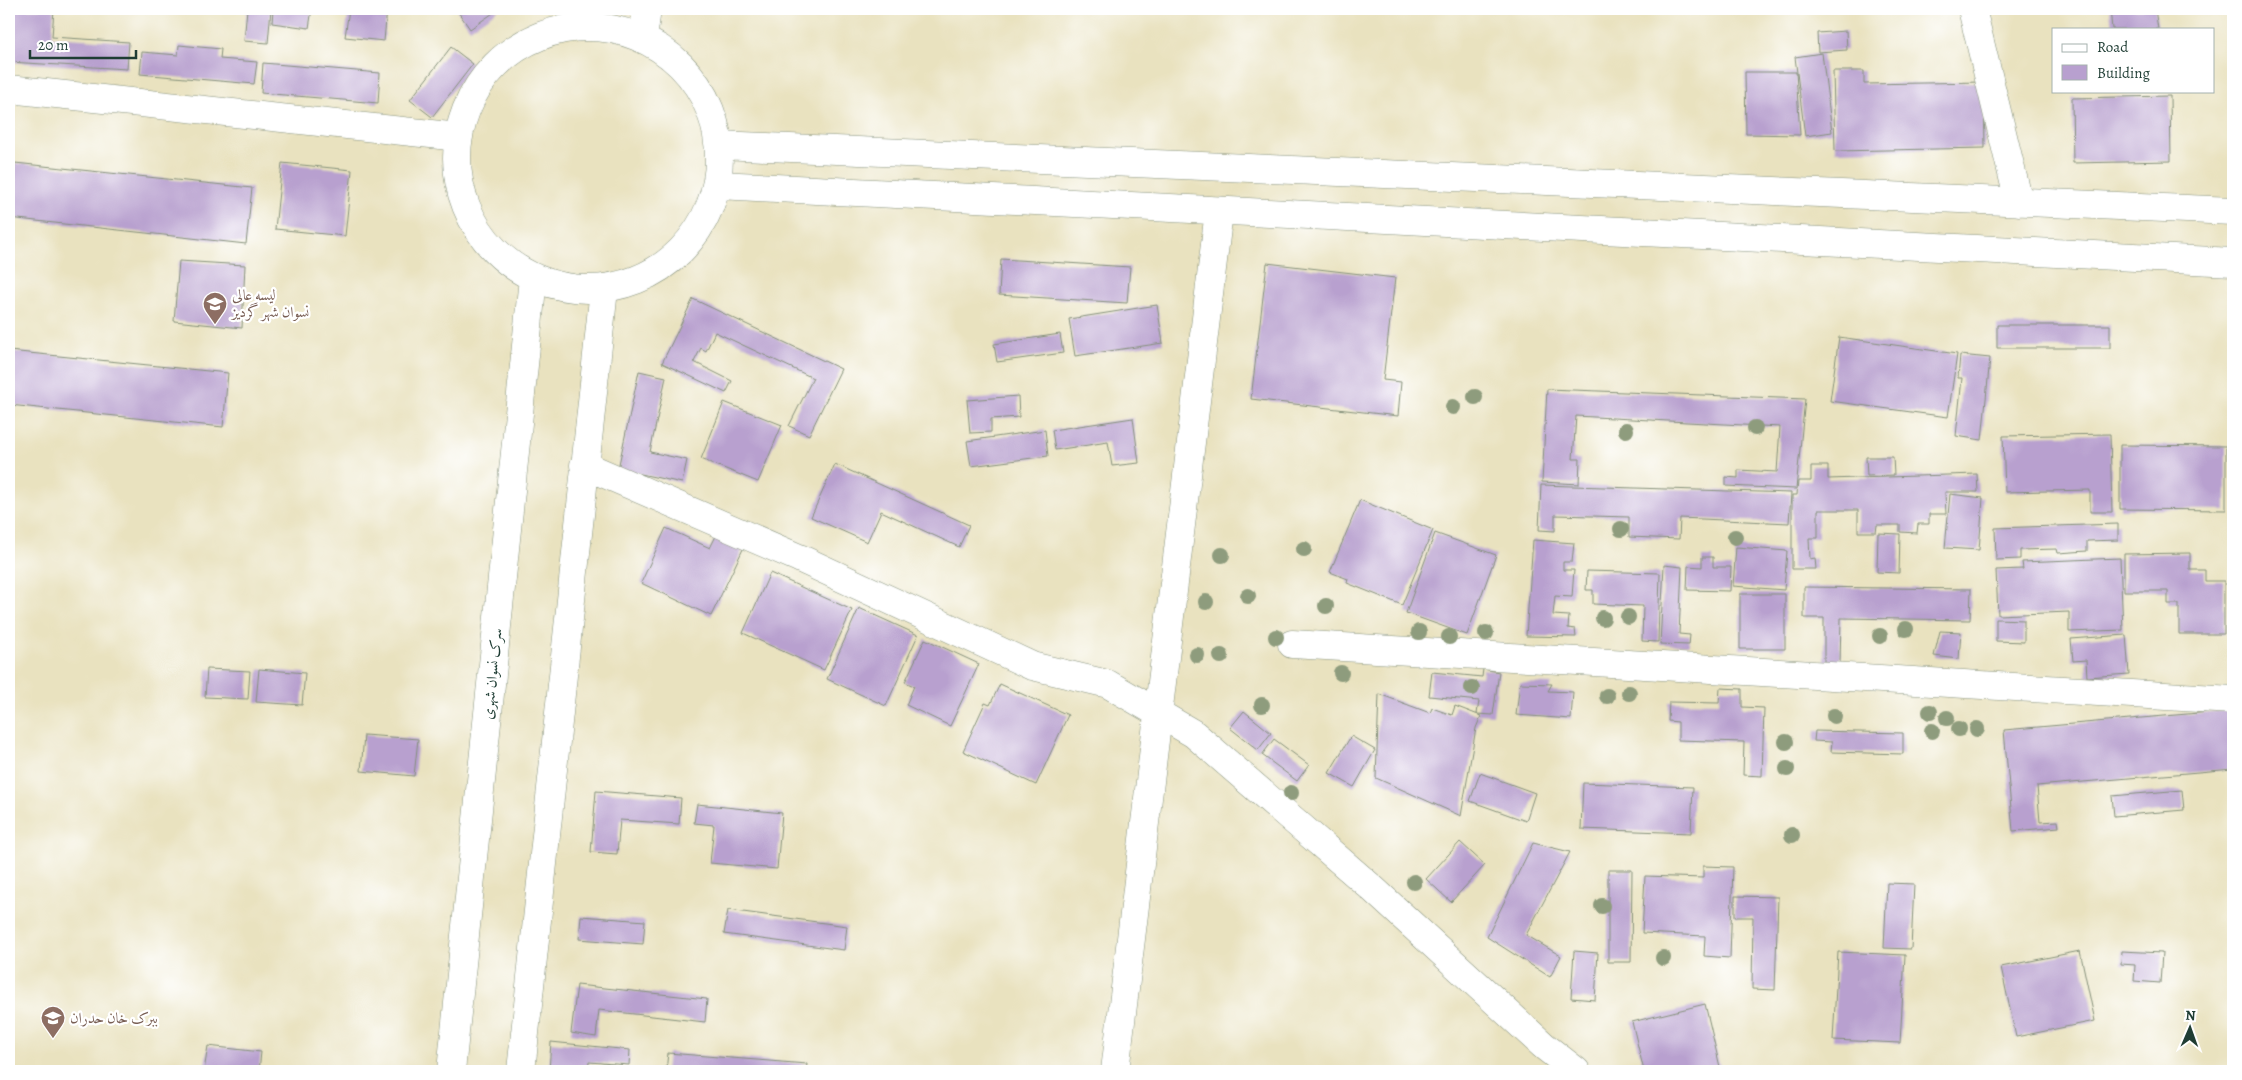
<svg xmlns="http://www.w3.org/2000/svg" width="2242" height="1080" viewBox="0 0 2242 1080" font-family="Alegreya,Amiri,serif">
  <rect width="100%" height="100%" fill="#fff"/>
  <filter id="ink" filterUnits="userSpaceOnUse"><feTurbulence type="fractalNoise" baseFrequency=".02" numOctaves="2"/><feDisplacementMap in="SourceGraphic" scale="10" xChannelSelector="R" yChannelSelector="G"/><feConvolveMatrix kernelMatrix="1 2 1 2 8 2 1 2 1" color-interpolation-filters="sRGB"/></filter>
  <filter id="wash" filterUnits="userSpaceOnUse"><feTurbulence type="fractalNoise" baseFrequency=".0096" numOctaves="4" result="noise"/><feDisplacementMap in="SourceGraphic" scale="20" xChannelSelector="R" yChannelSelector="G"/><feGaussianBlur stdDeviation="1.12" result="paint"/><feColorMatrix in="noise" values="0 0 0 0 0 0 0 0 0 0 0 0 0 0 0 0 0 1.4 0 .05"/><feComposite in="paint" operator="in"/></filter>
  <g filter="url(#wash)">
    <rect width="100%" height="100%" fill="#e9e2bf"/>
    <g id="blocks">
      <path fill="#b8a0cf" d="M11,9H54L52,37L129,42L127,69L9,62Z
        M157,9H178V12L156,11Z
        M247,9H271L268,43L244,41Z
        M273,9H312L309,28L272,23Z
        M349,9H387L384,41L345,37Z
        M456,9H499L470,29Z
        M2110,9H2155L2158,29H2112Z
        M1846,31L1847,50L1818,52L1817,33Z
        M179,45L221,49L220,59L257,62L254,84L140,74L142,52L178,55Z
        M451,47L473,64L432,117L410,100Z
        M1822,53L1832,132L1805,136L1795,57Z
        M263,63L380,73L378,103L261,93Z
        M1833,71H1864V84L1984,82L1985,148L1835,151Z
        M1745,72H1796L1800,135L1746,134Z
        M2170,96L2171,161L2073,163L2072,98Z
        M15,163L252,188L246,244L9,218Z
        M282,163L352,170L345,236L275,229Z
        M1001,259L1130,267L1127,303L999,295Z
        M179,261L245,265L242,328L174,321Z
        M1267,263L1395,278L1383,380L1401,382L1398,416L1251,399Z
        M693,299L841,369L809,435L789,426L813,378L715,332L706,351L701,348L694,362L732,381L726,393L662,363Z
        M1157,305L1163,343L1075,356L1069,319Z
        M1997,325H2110V348H1997Z
        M1060,334L1063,353L997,362L994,344Z
        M1839,337L1957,354L1948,417L1830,401Z
        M9,351L228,373L223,427L9,405Z
        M1960,355L1990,358L1982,440L1956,436L1962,378H1958Z
        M639,371L666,377L650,452L687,460L682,483L618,469Z
        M1547,389L1805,399L1796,489L1726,486V477L1738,478V470L1777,472L1780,427L1576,416L1573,459H1580L1579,484L1542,482Z
        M1018,396L1019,417L991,419V432L970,433L967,400Z
        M724,402L782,425L758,482L701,459Z
        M1133,418L1139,463L1112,466L1108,442L1055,450L1052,430Z
        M1045,430L1048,456L971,466L967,441Z
        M2110,434L2112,512H2090V490L2005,492L2003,436Z
        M2120,445L2226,446V510L2120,509Z
        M1866,457H1893L1894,475L1867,476Z
        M835,464L969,525L959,547L881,511L867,542L811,517Z
        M1811,466H1828V479L1977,474L1978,492H1945L1946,514H1929V524H1918L1917,533L1900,532V525H1877L1876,532H1858V510H1818V538H1809L1810,559L1815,558L1816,569H1792V495H1797L1798,481H1811Z
        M1541,485L1791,493L1789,523L1680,518L1679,539L1629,537V517L1555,515V531L1539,530Z
        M1950,494L1983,498L1979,550L1945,548Z
        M1360,500L1433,530L1402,605L1347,583L1348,579L1330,572Z
        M2118,524V540L2087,541V551L2058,553L2057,549L2020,550V559L1996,560L1995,528Z
        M666,528L710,548L717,534L744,547L711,616L641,583Z
        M1435,533L1496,555L1467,635L1406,613Z
        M1878,533L1900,534L1899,573L1877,572Z
        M1533,540L1574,543L1572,562H1563V570H1574L1572,597L1555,596L1553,615L1569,616L1568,628L1575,629L1576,637L1526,636Z
        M1736,547L1787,551L1784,590L1733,586Z
        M2190,553V570H2205V581H2224V634H2179V604H2168V591H2124V554Z
        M1702,557H1713V567H1731L1730,591L1687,590L1688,566L1702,567Z
        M2120,558L2123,630L2069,632V612L1998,615L1996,570L2023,569L2022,562Z
        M1664,565L1682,567L1679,634L1690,635L1689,645L1660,644Z
        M1587,571L1660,573L1658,642L1642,641L1643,606L1593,604V590H1586Z
        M770,573L852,610L824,670L743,633Z
        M1804,587L1971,589L1970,620L1841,618L1840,664H1824V618H1804Z
        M2231,592H2233V612H2232Z
        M1740,594H1785V649H1740Z
        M859,608L918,635L886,706L827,679Z
        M1996,619L2024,620V642L1996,641Z
        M1940,631L1961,632L1959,659L1934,656Z
        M2126,635L2129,674L2087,677L2086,660L2073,661L2071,639Z
        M925,639L979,664L950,726L906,705L914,686L905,682Z
        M207,669L250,671L248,699L205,697Z
        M259,669L305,673L302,705L256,702Z
        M1483,669L1499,672L1493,715L1477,714L1479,701L1429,696L1432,672L1482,677Z
        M1520,683L1552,684L1548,691L1573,692L1571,719L1516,715Z
        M1000,684L1068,715L1036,785L963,751L985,703L990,705Z
        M1720,688L1742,689V707L1764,708L1762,776L1743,775L1744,742L1678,740V722L1668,721L1669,702L1719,703Z
        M1379,694L1430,713L1432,708L1452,715L1455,706L1481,716L1476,728L1461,816L1376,778Z
        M2233,710V769L2037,786L2040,822L2058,821L2059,827L2013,831L2004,730Z
        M1244,711L1271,733L1258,750L1230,728Z
        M1815,731L1903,733V754L1831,752L1832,742L1814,741Z
        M364,735L418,739L414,776L361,771Z
        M1351,736L1375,750L1354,787L1329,773Z
        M1274,739L1309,765L1297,781L1262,755Z
        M1480,773L1535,793L1526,821L1470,801Z
        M1583,783L1693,787L1691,833L1581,829Z
        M2182,790L2184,810L2114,816L2112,796Z
        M596,791L681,798L679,824L620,820L617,854L591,852Z
        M697,804L782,813L777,869L710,863L714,825L694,823Z
        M1460,842L1485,865L1451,902L1426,879Z
        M1533,843L1570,852L1526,935L1561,956L1550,977L1487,937Z
        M1703,866L1733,867L1730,958L1704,956L1705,936L1642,933L1645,876L1703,878Z
        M1608,870H1632L1631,962H1608Z
        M1887,883L1914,884L1911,949L1884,948Z
        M1735,896L1778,897L1775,990L1752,989L1753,917H1735Z
        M728,910L847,926L844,950L724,934Z
        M581,916L645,921L643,944L579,939Z
        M1574,951L1598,953L1595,1000L1571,998Z
        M2080,951L2095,1021L2016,1037L2001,967Z
        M2122,951L2162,953L2160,983L2134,981L2135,965L2121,964Z
        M1838,952L1905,955L1900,1043L1833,1040Z
        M577,985L707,999L705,1022L599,1010L596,1037L571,1033Z
        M1705,1004L1721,1071H1644L1632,1022Z
        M551,1042L630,1050L629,1065L589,1062L588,1071H549Z
        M208,1046L261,1052L259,1071H204Z
        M668,1053L807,1064L806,1071H666Z
        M590,1067L626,1069V1071H590Z"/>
    </g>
  </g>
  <g filter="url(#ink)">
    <use href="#blocks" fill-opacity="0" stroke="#84907a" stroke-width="1"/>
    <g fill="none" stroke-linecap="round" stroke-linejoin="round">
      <defs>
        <path id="minor" d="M1972,9L2019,202
          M457 158a131 131 0 1 1 262 0a131 131 0 1 1-262 0Z
          M643,38L647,9
          M9,89L459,137
          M720,145L2233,211
          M718,185L2233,262
          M584,465L799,558L1032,666L1108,684L1194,734L1373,889L1544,1046L1576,1071
          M1292,644L2233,700
          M451,1071L533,278
          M521,1071L604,289
          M1115,1071L1219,211"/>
      </defs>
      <use href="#minor" stroke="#84907a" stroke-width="29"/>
      <use href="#minor" stroke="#fff" stroke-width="28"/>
    </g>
    <g fill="#8e9c7d">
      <circle cx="1475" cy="397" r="8"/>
      <circle cx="1453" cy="407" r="8"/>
      <circle cx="1755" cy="428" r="8"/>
      <circle cx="1626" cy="430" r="8"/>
      <circle cx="1621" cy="529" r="8"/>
      <circle cx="1735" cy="537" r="8"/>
      <circle cx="1304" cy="549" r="8"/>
      <circle cx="1222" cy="555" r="8"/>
      <circle cx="1248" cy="596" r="8"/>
      <circle cx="1206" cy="602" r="8"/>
      <circle cx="1326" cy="606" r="8"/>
      <circle cx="1628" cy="617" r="8"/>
      <circle cx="1603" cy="618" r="8"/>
      <circle cx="1906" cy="629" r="8"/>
      <circle cx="1419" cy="632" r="8"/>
      <circle cx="1486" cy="633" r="8"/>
      <circle cx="1880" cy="636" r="8"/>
      <circle cx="1276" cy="637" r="8"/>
      <circle cx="1449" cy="637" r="8"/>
      <circle cx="1197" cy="655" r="8"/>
      <circle cx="1221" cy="656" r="8"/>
      <circle cx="1341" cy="673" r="8"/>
      <circle cx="1472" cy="688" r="8"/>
      <circle cx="1629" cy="693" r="8"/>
      <circle cx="1607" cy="696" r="8"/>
      <circle cx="1262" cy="705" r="8"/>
      <circle cx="1930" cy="712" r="8"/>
      <circle cx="1834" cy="716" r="8"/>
      <circle cx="1947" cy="718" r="8"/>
      <circle cx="1959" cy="729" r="8"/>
      <circle cx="1977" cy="729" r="8"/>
      <circle cx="1932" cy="731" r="8"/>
      <circle cx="1786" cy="742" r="8"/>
      <circle cx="1787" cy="769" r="8"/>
      <circle cx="1291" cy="793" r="8"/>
      <circle cx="1792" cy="835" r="8"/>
      <circle cx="1414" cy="882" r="8"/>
      <circle cx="1602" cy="906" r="8"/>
      <circle cx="1663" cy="958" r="8"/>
    </g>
  </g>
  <defs>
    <symbol id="school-pin" viewBox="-11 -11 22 30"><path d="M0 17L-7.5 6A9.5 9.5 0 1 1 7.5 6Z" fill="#8d6e63" stroke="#fff"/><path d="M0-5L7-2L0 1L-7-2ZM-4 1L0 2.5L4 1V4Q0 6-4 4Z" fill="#fff"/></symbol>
  </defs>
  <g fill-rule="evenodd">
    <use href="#school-pin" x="201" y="290" width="28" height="38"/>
    <use href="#school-pin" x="39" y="1004" width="28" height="38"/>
  </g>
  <g text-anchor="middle" stroke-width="4.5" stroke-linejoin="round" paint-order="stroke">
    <g font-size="15" fill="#785e54" stroke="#fff" text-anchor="start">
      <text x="232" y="300">لیسه عالی<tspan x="232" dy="17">نسوان شهر گردیز</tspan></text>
      <text x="70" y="1023">ببرک خان حدران</text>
    </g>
    <g font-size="15" fill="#1f3d34" stroke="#fff">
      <text transform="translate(492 674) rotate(-84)" y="5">سرک نسوان شهری</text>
    </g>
  </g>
  <rect width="2242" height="1080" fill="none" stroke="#fff" stroke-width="30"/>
  <rect x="2052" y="28" width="162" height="65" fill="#ffffff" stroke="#a5b1ae"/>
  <rect x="2062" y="44" width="25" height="8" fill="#ffffff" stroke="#a5b1ae"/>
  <text x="2097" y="52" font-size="15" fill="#1f3d34">Road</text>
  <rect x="2062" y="65" width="25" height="15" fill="#b8a0cf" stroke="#a5b1ae"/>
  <text x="2097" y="78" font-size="15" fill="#1f3d34">Building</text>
  <g transform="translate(2190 1028) rotate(2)" stroke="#ffffff" stroke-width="4" paint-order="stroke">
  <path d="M0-4L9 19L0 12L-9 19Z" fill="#1f3d34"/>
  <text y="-8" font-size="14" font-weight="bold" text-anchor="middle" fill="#1f3d34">N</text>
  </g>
  <path d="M30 50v8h106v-8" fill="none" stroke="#1f3d34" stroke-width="2.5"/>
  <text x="38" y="50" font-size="15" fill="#1f3d34" stroke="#ffffff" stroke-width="4" paint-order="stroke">20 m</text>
</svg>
